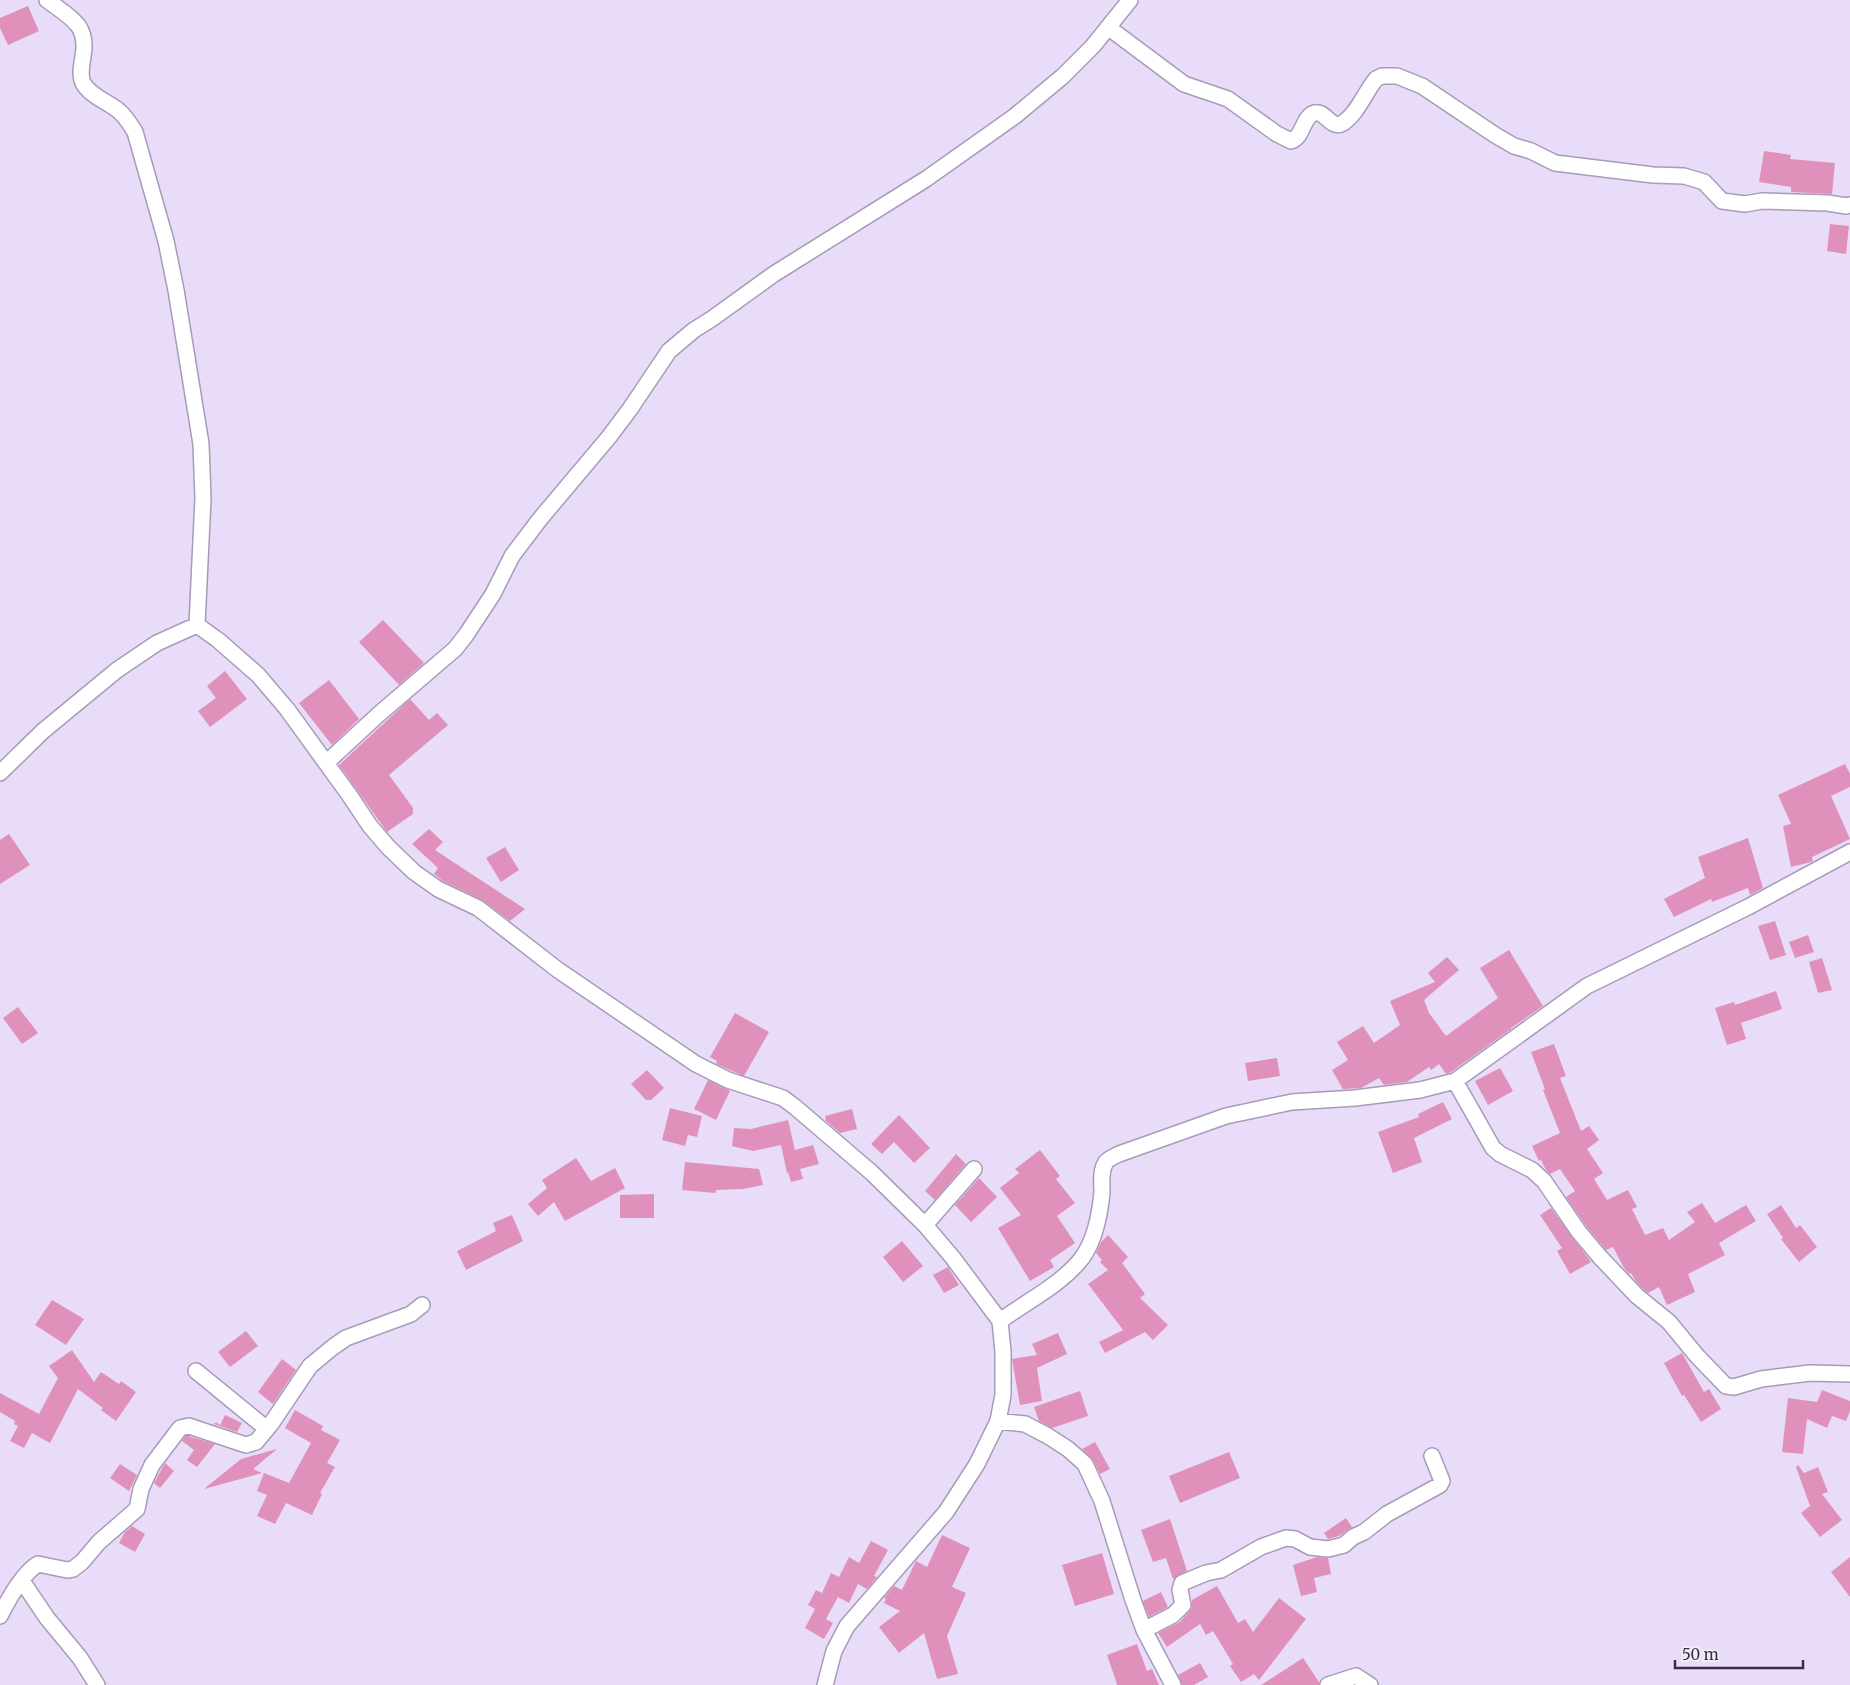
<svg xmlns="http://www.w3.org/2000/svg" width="1850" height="1685" viewBox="0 0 1850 1685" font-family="Merriweather,serif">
  <rect width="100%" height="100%" fill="#e8dcf9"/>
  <path fill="#e091bb" d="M28,6L39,31L8,45L0,28V18Z
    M1764,151L1791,155L1790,159L1835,163L1832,194L1791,192V187L1759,182Z
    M1830,224L1849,226L1846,254L1827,251Z
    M383,620L424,663L399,685L359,642Z
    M225,671L247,699L210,727L198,711L216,698L207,686Z
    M329,680L359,719L332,745L299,703Z
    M410,699L429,720L437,713L448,725L389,775L413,808V814L387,832L339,765Z
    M1845,764L1850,774V787L1831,796L1850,839L1812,857L1813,861L1811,862L1791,867L1783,826L1791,824L1778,795Z
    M429,829L443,842L435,850L525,909L510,921L482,900L443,881L434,874L438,868L412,844Z
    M9,834L30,865L0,884V840Z
    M1748,838L1763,888L1750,895L1748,888L1712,902L1711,899L1674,917L1664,899L1705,878L1698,857Z
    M505,847L519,870L501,882L486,858Z
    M1775,921L1786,955L1770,960L1758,926Z
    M1808,935L1814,952L1795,958L1789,942Z
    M1509,950L1543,1006L1511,1028V1029L1451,1072L1446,1074L1439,1064L1431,1070L1429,1067L1407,1082L1384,1085L1379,1078L1361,1088L1343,1089L1332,1070L1348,1060L1337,1042L1363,1026L1374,1043L1400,1025L1390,1001L1435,982L1428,973L1447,957L1459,970L1424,1000L1429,1013L1446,1036L1498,998L1480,968Z
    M1822,958L1832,990L1818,993L1809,962Z
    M1776,991L1782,1009L1741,1023L1746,1039L1727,1045L1715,1008L1734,1002L1735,1005Z
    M18,1007L38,1033L22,1044L3,1018Z
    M735,1013L769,1032L744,1076L716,1064L717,1061L710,1057Z
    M1554,1044L1566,1076L1560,1078L1581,1131L1589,1126L1599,1140L1587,1149L1603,1173L1594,1179L1607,1200L1628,1190L1637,1207L1632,1209L1645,1235L1663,1228L1669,1240L1695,1222L1687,1212L1702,1203L1715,1223L1746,1205L1756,1221L1719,1243L1725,1255L1688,1274L1695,1292L1667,1305L1659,1287L1648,1293L1643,1289L1635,1280L1631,1273L1629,1274L1624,1268L1613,1247L1606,1250L1586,1226L1566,1197L1575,1191L1560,1169L1550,1174L1546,1170L1541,1160L1539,1161L1532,1146L1560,1133L1543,1090L1545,1089L1531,1052Z
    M1277,1058L1280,1076L1248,1081L1245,1063Z
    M1500,1068L1513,1091L1488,1105L1475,1081Z
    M647,1070L664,1088L651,1100H646L631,1084Z
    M708,1080L730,1091L716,1120L694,1109Z
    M1443,1102L1452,1119L1414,1138L1422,1162L1393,1173L1378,1132L1419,1117L1418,1114Z
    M670,1108L702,1116L697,1137L688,1135L685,1146L662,1140Z
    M852,1109L857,1129L840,1133L826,1121L825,1116Z
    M899,1115L930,1148L914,1163L894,1142L882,1154L871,1144Z
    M788,1120L795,1150L813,1145L819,1164L800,1169L803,1179L791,1182L788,1172L787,1173L781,1145L753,1151L732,1146L734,1128L751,1129Z
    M1040,1150L1060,1176L1056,1179L1075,1203L1057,1216L1075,1243L1050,1260L1054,1267L1030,1281L998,1228L1021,1215L1000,1188L1019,1173L1015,1169Z
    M956,1154L966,1164L935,1200L925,1191Z
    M576,1158L591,1181L615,1168L625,1188L565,1221L554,1202L538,1216L528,1204L547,1188L542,1180Z
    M685,1162L759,1169L763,1185L743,1189L716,1190L715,1193L682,1190Z
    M979,1178L997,1197L971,1222L955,1205Z
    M654,1194V1218H620V1195Z
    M1781,1205L1796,1228L1800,1225L1817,1247L1799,1262L1781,1239L1783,1238L1767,1214Z
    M1551,1208L1591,1262L1570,1274L1557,1251L1562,1248L1540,1215Z
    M512,1215L523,1241L466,1270L457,1251L496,1231L493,1223Z
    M1108,1235L1128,1257L1122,1263L1145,1294L1140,1298L1168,1325L1153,1340L1145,1332L1105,1353L1099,1342L1123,1330L1088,1284L1108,1270L1100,1262L1102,1260L1096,1253L1101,1242Z
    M902,1241L923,1266L903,1282L883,1257Z
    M948,1267L959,1285L944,1293L933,1275Z
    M52,1300L84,1319L66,1345L35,1325Z
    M246,1331L258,1346L230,1367L218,1352Z
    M1058,1333L1067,1354L1037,1368L1042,1401L1020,1405L1012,1359L1037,1355L1032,1344Z
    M72,1350L94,1382L101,1372L119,1384L121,1381L136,1392L116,1421L101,1410L103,1408L78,1389L50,1443L32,1433L24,1448L10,1441L18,1426L14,1424L15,1421L0,1412V1393L39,1414L58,1378L49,1366Z
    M1682,1353L1704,1392L1709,1389L1721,1409L1701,1422L1684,1395L1682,1396L1664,1363Z
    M282,1359L296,1370L273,1404L258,1392Z
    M1822,1390L1850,1401V1411L1846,1421L1832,1416L1827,1428L1807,1419L1803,1454L1782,1452L1788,1398L1817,1402Z
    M1080,1391L1088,1416L1052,1428L1039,1421L1034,1407Z
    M295,1410L323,1426L321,1430L340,1440L327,1463L335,1467L320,1493L322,1494L312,1515L286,1503L275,1524L257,1516L267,1495L257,1491L264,1473L289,1483L311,1443L285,1428Z
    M225,1415L242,1423L237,1432L214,1424L216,1422L220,1425Z
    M185,1436H188L215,1444L197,1467L187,1460L194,1450L182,1441Z
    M1095,1442L1110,1469L1100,1474L1093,1460L1082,1449Z
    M277,1449L253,1469L262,1473L204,1489L241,1459Z
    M1229,1452L1240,1478L1180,1503L1169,1476Z
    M165,1463L174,1471L160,1488L154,1483Z
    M120,1464L137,1475L129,1491L110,1478Z
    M1798,1465L1804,1473L1818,1467L1828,1492L1822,1494L1842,1520L1820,1537L1801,1513L1810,1506L1796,1467Z
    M1346,1518L1352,1527L1339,1536L1328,1539L1324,1533Z
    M1170,1519L1187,1571L1173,1579L1166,1558L1153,1562L1141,1530Z
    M132,1526L145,1534L135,1552L119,1543L125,1532Z
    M942,1535L970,1548L952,1587L966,1593L947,1636L958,1674L937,1679L924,1633L899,1653L879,1627L900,1611L884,1603L886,1599L884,1598L894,1586L902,1590L916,1561L927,1567Z
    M871,1541L888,1550L874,1576L877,1577L867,1589L858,1584L849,1603L838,1597L826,1619L833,1623L824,1639L805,1628L815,1609L808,1605L816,1590L822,1593L831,1573L839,1577L849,1557L859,1563Z
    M1102,1553L1114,1594L1075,1606L1062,1565Z
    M1317,1557L1328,1558L1331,1574L1314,1578L1317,1592L1301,1596L1293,1565Z
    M1850,1557V1597L1831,1572Z
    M1217,1586L1238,1623L1245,1619L1253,1632L1279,1598L1306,1619L1259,1680L1254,1674L1241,1682L1230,1666L1233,1664L1213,1631L1206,1635L1200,1624L1167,1647L1158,1633L1180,1622L1192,1608V1600Z
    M1161,1592L1168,1607L1149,1617L1143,1601Z
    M1137,1644L1147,1671L1152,1669L1159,1685H1116L1117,1684L1107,1655Z
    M1303,1658L1319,1682V1685H1261Z
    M1200,1663L1208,1677L1194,1685H1182L1178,1675Z"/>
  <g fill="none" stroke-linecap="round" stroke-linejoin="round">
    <defs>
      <path id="minor" d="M47,0C69,17 89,24 83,56C82,65 79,74 83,83C90,96 108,102 119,111C126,117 130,124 135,132L166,241L176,290L201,444L203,498L197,625L218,640L258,675L287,709L350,796L370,826L388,847L414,872L438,889L478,908L558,970L696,1064L728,1080L783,1098L795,1107L872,1173L925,1225L953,1258L1000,1321L1003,1352V1395L998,1421L977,1464L946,1512L847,1626L834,1651L825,1685
        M1109,28L1184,84L1228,99L1277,134L1291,141C1303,137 1302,120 1312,114C1325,107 1330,131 1343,123C1358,113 1365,92 1376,79L1382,76H1397L1422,86L1495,135L1514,146L1531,151L1555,163L1653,175L1684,176L1704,182L1722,201L1745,204L1762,201L1828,203L1846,206L1850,205
        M326,763L379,714L455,649L466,635L493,594L512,556L540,519L609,437L630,409L669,351L694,330L713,318L774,274L926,179L1015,116L1063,76L1093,46L1130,0
        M0,773L43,731L117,670L157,643L197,625
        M1455,1081L1493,1148L1500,1154L1532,1170L1544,1181L1579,1232L1600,1257L1637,1296L1669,1322L1697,1356L1726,1386L1734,1387L1761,1379L1810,1373L1850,1374
        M925,1225L974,1169
        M1000,1321C1027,1301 1061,1285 1082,1258C1095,1240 1100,1214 1102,1192C1102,1183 1100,1171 1106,1162C1108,1159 1115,1156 1119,1154L1226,1116L1292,1102L1355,1098L1420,1090L1455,1081L1587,986L1748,907L1850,852
        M196,1371L267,1429
        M998,1421L1025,1424L1048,1436L1068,1449L1085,1464L1102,1501L1133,1600L1144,1630L1173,1685
        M22,1581L47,1618L80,1658L97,1685
        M0,1616C8,1600 23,1573 38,1564L67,1570L73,1569L82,1562L99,1542L137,1509L141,1489L152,1465L180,1428L189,1426L246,1445L256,1442L271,1424L310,1366L333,1347L346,1338L411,1314L422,1305
        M1144,1630L1173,1615L1183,1605L1180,1590L1182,1583L1206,1573L1221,1570L1261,1547L1286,1538L1295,1539L1310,1547L1328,1549L1344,1545L1353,1537L1364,1532L1387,1514L1440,1485L1442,1481L1432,1456
        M1328,1685L1356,1676L1370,1685"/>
    </defs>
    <use href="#minor" stroke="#a79cb7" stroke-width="18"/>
    <use href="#minor" stroke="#fff" stroke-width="15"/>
  </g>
  <path d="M1675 1660v8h128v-8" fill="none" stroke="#35303b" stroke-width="2.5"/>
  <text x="1682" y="1660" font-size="15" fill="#35303b" stroke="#f3ecfd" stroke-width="4" paint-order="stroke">50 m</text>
</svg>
